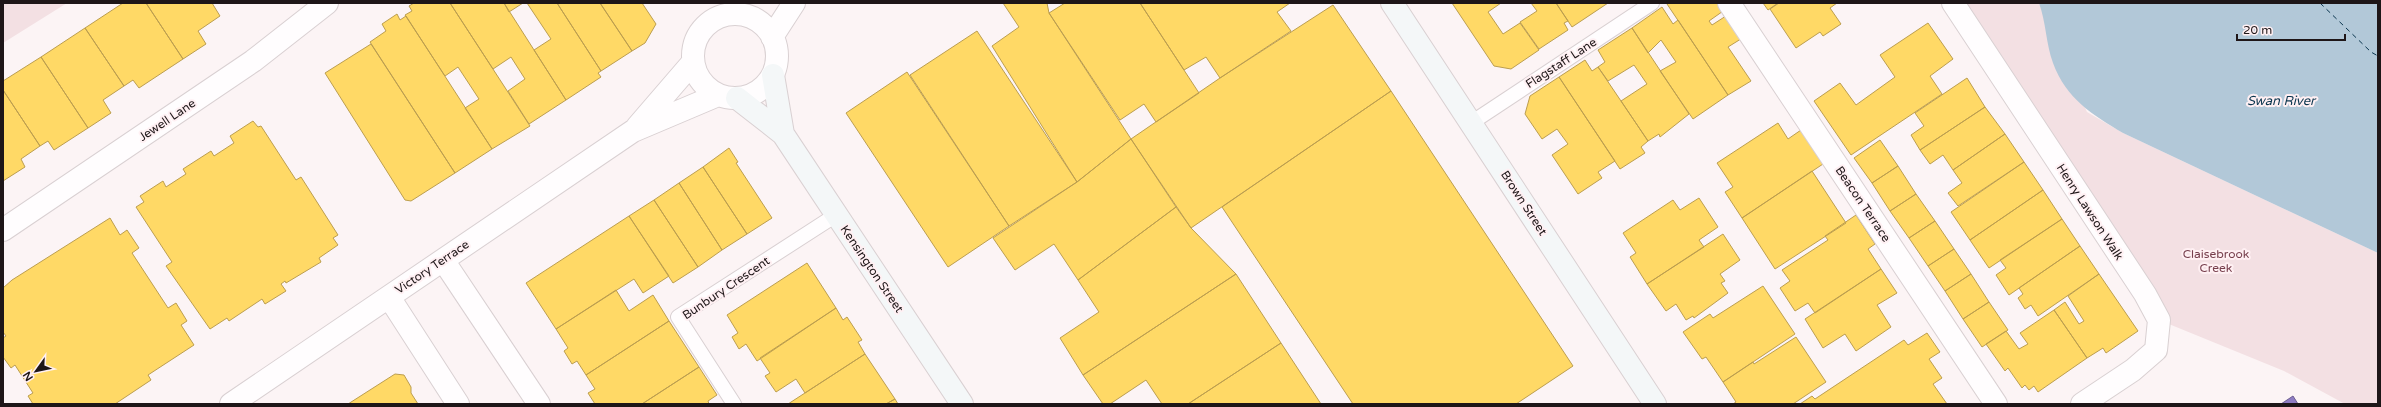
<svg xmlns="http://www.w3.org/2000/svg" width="2381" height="407" viewBox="0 0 2381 407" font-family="'Varela Round',sans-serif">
  <rect width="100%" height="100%" fill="#fcf4f5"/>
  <path fill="#f3e0e3" d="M3,3H67L3,43Z
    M1953,3H2039L2087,112L2123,133L2378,253V404H2345L2284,371L2159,320Z"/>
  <path fill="#b2c8d8" d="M2039,3H2378V253L2123,133C2093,115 2066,99 2053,63C2046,44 2046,22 2039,3Z"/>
  <path fill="#ffd966" stroke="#bc9e4f" d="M123,3H146L183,59L139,88L133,80L124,86L85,28Z
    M146,3H212L220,16L198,31L206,44L183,59Z
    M414,3H450L530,126L492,149L465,108L479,99L458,67L445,76L405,15L412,11L409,6Z
    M450,3H504L566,100L529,124L508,91L525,79L511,57L493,69Z
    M504,3H523L509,12Z
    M527,3H557L601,71L598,73L601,77L566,100L534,50L551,39Z
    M557,3H600L632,51L601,71Z
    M600,3H642L656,24L645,43L632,51Z
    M1003,3H1047L1049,13L1131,139L1077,182L992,46L1019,27Z
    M1065,3H1140L1199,93L1156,122L1144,104L1120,120L1049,13Z
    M1140,3H1290L1277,12L1291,31L1220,78L1206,57L1184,70Z
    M1452,3H1501L1488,12L1503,34L1520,23L1539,50L1511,69L1494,66Z
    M1531,3H1556L1568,21L1564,23L1568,30L1539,49L1520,22L1537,11Z
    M1556,3H1608L1572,27Z
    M1669,3H1722L1726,9L1709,21L1712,25L1729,14L1744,37L1728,47L1751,81L1728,95L1667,4Z
    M1763,3H1778L1768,10Z
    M1779,3H1837L1830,8L1841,24L1823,36L1820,32L1796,48L1770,9Z
    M1333,5L1391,91L1191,228L1131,139L1220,78Z
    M1662,7L1673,24L1678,20L1728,95L1693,119L1660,71L1676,62L1661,40L1648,53L1632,28Z
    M397,14L400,20L406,16L492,149L455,173L370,42L386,31L382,24Z
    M1928,23L1953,59L1930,76L1942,94L1851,155L1814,101L1840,83L1856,105L1895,77L1880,55Z
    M85,28L124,86L103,100L111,113L88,128L41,57Z
    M1632,28L1689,114L1660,137L1659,134L1648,141L1621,101L1647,84L1634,65L1608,81L1598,67L1605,62L1598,50Z
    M977,31L1077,182L1009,226L910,75Z
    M371,44L455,173L411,201L405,200L325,73Z
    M41,57L88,128L54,150L48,141L40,146L3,90V81Z
    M1585,60L1592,71L1598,67L1648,141L1641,147L1645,153L1620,169L1559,77Z
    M907,72L1009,226L948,267L846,113Z
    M1559,77L1615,161L1598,172L1602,178L1578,194L1552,155L1568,144L1557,129L1542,139L1525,114L1530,96Z
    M1967,78L1985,107L1920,150L1911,135L1924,126L1915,113Z
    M3,90L40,146L21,159L25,167L3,181Z
    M1391,91L1573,366L1516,404H1353L1222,207Z
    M1985,107L2005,134L1953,170L1943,155L1930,164L1920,150Z
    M253,121L258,127L261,126L296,180L301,177L338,235L333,238L338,245L319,258L321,262L286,283L285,281L281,284L286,291L265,304L262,299L229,321L227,318L210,329L166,266L172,262L136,207L144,202L140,196L163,181L166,187L186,174L183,169L211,151L214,156L234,143L230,136Z
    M1778,123L1788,139L1801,130L1823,164L1742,218L1725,192L1733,187L1717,163Z
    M2005,134L2024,162L1958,206L1948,193L1962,183L1953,170Z
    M1131,139L1176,207L1078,280L1054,244L1015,270L993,238L1077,182Z
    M1880,140L1898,166L1872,183L1854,158Z
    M729,148L738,162L736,163L772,218L747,234L703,167Z
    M2024,162L2043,190L1970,240L1951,212Z
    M1898,166L1916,194L1890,211L1872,183Z
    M703,167L747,234L722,250L679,183Z
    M1812,171L1846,223L1775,269L1742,218Z
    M679,183L722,250L698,267L654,200Z
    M2043,190L2062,219L1989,268L1970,240Z
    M1916,194L1935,221L1909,238L1890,211Z
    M1699,198L1718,227L1699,240L1704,247L1647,284L1630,257L1636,253L1623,233L1673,200L1680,210Z
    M654,200L698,267L673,283L629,216Z
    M1176,207L1191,228L1236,274L1083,375L1060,338L1099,312L1078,280Z
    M1856,215L1875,244L1868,249L1881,269L1815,313L1808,303L1795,311L1780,288L1790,281L1782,270L1828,240L1825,236Z
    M629,216L669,276L643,293L634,279L556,329L526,283Z
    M110,218L120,235L127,230L139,248L132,253L168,308L176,303L187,321L181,325L194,345L148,375L151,380L115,404H33L28,396L33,393L15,365L11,368L3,357V338L6,336L3,332V288L12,280Z
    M2062,219L2080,246L2009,295L1996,275L2006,268L2000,260Z
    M1935,221L1954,249L1928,266L1909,238Z
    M1723,234L1740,260L1720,274L1725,281L1721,283L1728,293L1694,318L1693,316L1686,320L1676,304L1666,311L1647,284Z
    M2080,246L2099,274L2038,316L2031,305L2025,309L2018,298L2023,294L2019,288Z
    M1954,249L1971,274L1945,291L1928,266Z
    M807,263L836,308L757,361L746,344L739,349L732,337L738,333L727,315Z
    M1881,269L1897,293L1877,305L1891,327L1856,351L1845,334L1823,348L1805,319Z
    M1236,274L1281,343L1188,404H1162L1146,380L1110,404H1103L1083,375Z
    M1971,274L1989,302L1963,319L1945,291Z
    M2099,274L2138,331L2106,353L2103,348L2087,358L2054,310L2065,302L2079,324L2084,321L2068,296Z
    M1763,286L1795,334L1723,382L1706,357L1702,359L1683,332L1710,314L1713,318Z
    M616,290L629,311L653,295L669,321L586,375L577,361L572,364L564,351L568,348L556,329Z
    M1989,302L2008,330L1982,347L1963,319Z
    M836,308L843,320L847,317L862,340L858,342L865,354L805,393L796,379L776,392L765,376L770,373L760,358Z
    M2054,310L2087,358L2038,392L2034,386L2029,390L2025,385L2022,388L2008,368L2005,371L1986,344L2006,331L2019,349L2028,344L2020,333Z
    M669,321L699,367L642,404H595L588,393L595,389L586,375Z
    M1927,333L1940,352L1929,359L1942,378L1933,384L1947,404H1800L1812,396L1815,399L1904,340L1908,345Z
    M1796,337L1826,382L1793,404H1733L1736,402L1723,382L1753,362L1754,364Z
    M1281,343L1321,404H1188Z
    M865,354L895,399L886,404H788Z
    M699,367L717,395L708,401L709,404H642Z
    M395,374L404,375L411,387V393L418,404H348Z
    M895,399L898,404H886Z"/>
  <path fill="#8e7cc3" stroke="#6c5d90" d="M2293,396L2298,404H2281Z"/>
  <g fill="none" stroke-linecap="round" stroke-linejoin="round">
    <path stroke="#0b364f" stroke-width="1" stroke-dasharray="5 4" stroke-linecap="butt" d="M2320,3L2371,52L2378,56"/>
    <defs>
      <path id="lane" d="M1471,123L1652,3
        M734,404L678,317L836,215"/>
      <path id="street" d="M1729,3L1996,404
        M1953,3L2145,294L2159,320L2156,350L2133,370L2082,404
        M693 56a42 42 0 1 1 84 0a42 42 0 1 1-84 0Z
        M772,37L794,3
        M637,127L693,62
        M3,230L253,61L327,3
        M443,260L539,404
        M389,297L458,404
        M231,404L633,131L718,95"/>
      <path id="secondary" d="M1392,3L1655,404
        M773,75L783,134
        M737,98L783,134L962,404"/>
    </defs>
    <use href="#lane" stroke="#d9d0d2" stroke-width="16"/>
    <use href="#street" stroke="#d9d0d2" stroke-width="24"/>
    <use href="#secondary" stroke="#d9d0d2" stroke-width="24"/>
    <use href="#lane" stroke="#fffdfe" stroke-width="14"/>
    <use href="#street" stroke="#fffdfe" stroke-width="22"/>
    <use href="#secondary" stroke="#f4f7f8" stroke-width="22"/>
  </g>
  <g text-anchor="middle" stroke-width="4" stroke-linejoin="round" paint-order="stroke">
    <g font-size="12" fill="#1e1618" stroke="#fff0f3">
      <text transform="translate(1561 63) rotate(-33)" y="4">Flagstaff Lane</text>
      <text transform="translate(167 120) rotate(-34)" y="4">Jewell Lane</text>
      <text transform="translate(1524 203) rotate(57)" y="4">Brown Street</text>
      <text transform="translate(1863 204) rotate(56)" y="4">Beacon Terrace</text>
      <text transform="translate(2090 212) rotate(57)" y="4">Henry Lawson Walk</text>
      <text transform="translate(432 267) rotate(-34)" y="4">Victory Terrace</text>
      <text transform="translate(872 269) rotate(56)" y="4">Kensington Street</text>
      <text transform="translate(726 288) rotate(-34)" y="4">Bunbury Crescent</text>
    </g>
    <g font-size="12" fill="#773f4d" stroke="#fff0f3">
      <text x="2216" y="258">Claisebrook<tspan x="2216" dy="14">Creek</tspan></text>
    </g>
    <g font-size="13" font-style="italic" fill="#0b364f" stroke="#fff0f3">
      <text x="2281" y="105">Swan River</text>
    </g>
  </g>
  <rect width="2381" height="407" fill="none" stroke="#1e1618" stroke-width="8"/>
  <g transform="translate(36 371) rotate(237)" stroke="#fff0f3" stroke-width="3" paint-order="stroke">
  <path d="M0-3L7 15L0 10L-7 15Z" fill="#1e1618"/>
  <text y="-6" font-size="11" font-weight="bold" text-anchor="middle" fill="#1e1618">N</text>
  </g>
  <path d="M2237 34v6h108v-6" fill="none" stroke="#1e1618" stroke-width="2"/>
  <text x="2243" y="34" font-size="12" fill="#1e1618" stroke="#fff0f3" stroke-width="3" paint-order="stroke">20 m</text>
</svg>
